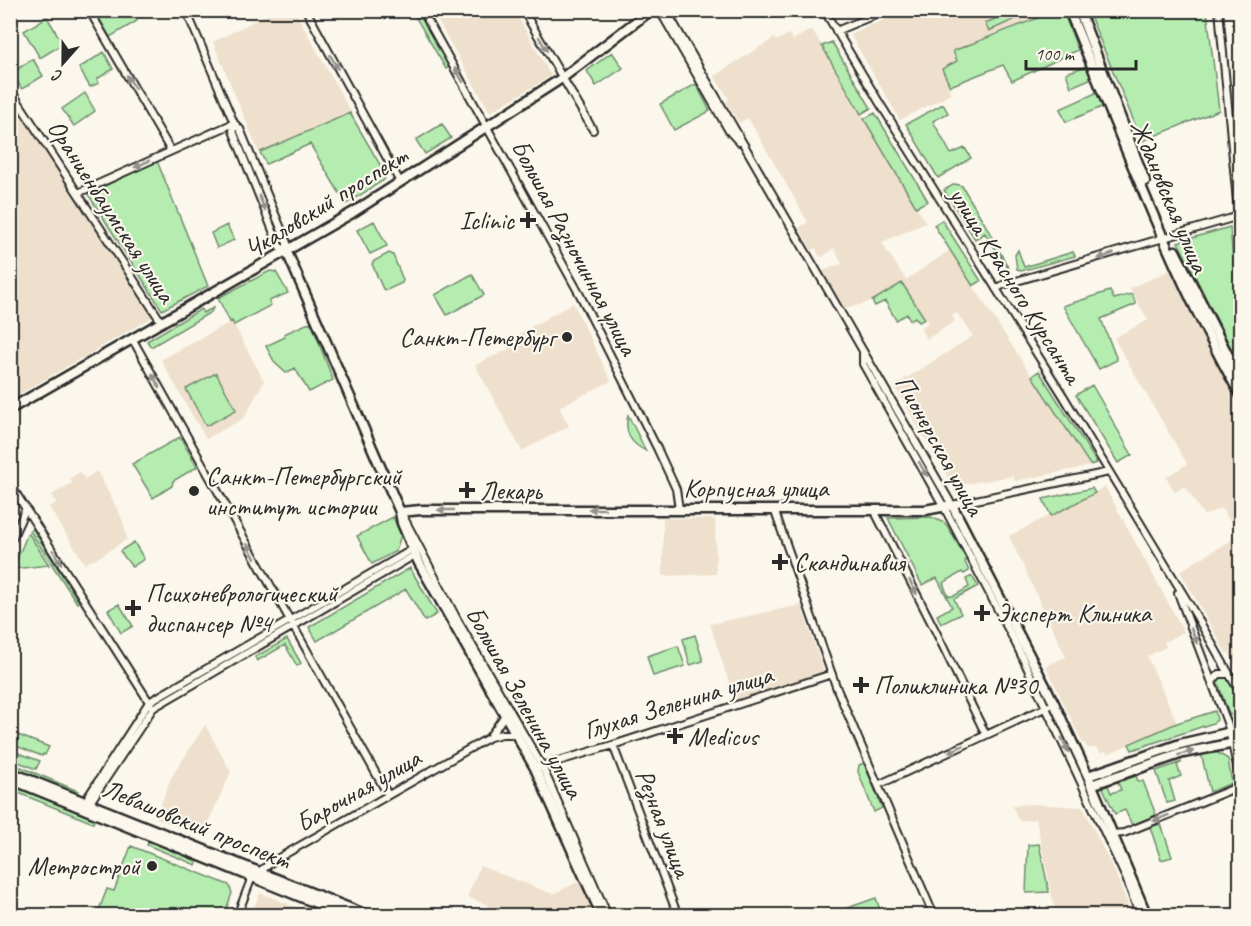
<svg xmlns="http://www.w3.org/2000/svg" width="1251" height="926" viewBox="0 0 1251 926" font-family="Caveat,sans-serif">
  <rect width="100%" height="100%" fill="#fbf7ec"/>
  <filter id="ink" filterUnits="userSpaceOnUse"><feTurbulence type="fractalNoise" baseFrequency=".0167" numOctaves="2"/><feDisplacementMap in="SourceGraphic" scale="12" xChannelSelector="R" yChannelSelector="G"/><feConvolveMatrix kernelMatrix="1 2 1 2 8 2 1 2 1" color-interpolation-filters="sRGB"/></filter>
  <g filter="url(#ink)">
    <path fill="#eee0cc" d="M273,11H295L353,116L260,155L213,42Z
      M432,11H515L551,76L490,112Z
      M906,11H1063L1078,50L1012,81L1003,65L948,87L951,94L900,120L850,34Z
      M812,29L926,223L882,242L883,245L906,280L950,250L1090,466L1015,481L1013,476L960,485L954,484L950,481L894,386L973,336L957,313L952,316L955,321L927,339L920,329L928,323L902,283L872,301L845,309L822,271L842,264L834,248L822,257L819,256L816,248L812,250L799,228L808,222L748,118L739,123L726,102L729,99L714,76L774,38L776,41L789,34L793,40Z
      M10,96L154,316L11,399H10Z
      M1171,270L1204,340L1240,407V601L1232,606L1240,619V678L1229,652L1226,653L1180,571L1240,535L1221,508L1204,516L1185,486L1175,492L1166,477L1187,464L1114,338L1148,320L1130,288Z
      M573,303L611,381L559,407L569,426L522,451L475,365L509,349L505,342Z
      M232,321L264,381L244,418L206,439L161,360Z
      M97,471L123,520L127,539L93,561L92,560L85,564L49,507L56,503L52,495L72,483L70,478L80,472L85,479Z
      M1105,487L1184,632L1164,642L1166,647L1147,656L1177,723L1108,754L1106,751L1101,753L1096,748H1087L1085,743L1083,744L1046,666L1066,657L1009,536Z
      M663,518L715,519L716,574L663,576Z
      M801,605L824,672L735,701L710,624Z
      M205,725L231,772L202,836L156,818L171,778Z
      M1031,804L1083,807L1116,875L1132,915H1056L1036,819L1019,821L1012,806Z
      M480,866L553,894L580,881L596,915H489L488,905L467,897Z
      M260,893L316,915H251Z"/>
    <path fill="#b5edb0" stroke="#708c6e" stroke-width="1.5" d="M1035,10L989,31L985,23L1015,11Z
      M95,11H132L137,21L110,37Z
      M412,11H417L450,67L446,69Z
      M1056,11H1063L1078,50L1012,81L1003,65L950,86L942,69L957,61L953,51Z
      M1088,11H1207L1219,110L1142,141Z
      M47,17L63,44L40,58L24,31Z
      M832,42L871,108L861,114L822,46Z
      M104,52L113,69L97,79L99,83L90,87L79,68Z
      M612,52L623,68L596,86L587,71Z
      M33,59L43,76L22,89L11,73Z
      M1087,66L1092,78L1071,87L1066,73Z
      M696,84L710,111L674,130L660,104Z
      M1098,92L1104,106L1066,122L1060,109Z
      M85,93L95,111L74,126L62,109Z
      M943,104L948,113L933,121L951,154L965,148L971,158L938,178L906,124Z
      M350,113L386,175L384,180L346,204L310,144L266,164L260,152Z
      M875,113L928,201L916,207L864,119Z
      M442,124L451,138L425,154L416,140Z
      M157,161L208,286L162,310L88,194Z
      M955,184L962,186L985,224L1011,273L985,233L975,239L944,190Z
      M942,220L981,281L973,286L934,225Z
      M374,221L387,246L370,254L357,230Z
      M227,225L234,240L217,248L211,233Z
      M1230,227L1240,334L1239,350L1231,348L1178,242Z
      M1018,250L1024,267L1073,252L1075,256L1021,271L1017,269L1015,255Z
      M389,253L393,255L403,280L402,283L387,290L383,289L372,264L374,261Z
      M270,271L276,272L288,293L269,301L271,305L234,325L232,321L230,322L218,298Z
      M472,274L484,295L447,315L435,295Z
      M902,283L925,319L919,322L915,317L910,320L907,314L896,320L885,301L875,306L872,301Z
      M1110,291L1114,299L1132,294L1136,304L1101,319L1117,360L1099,369L1063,306Z
      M213,308L211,312L151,347L147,341L201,309L203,313Z
      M311,322L333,380L309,392L295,368L286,373L275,363L266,346L285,337L284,334Z
      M1039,371L1097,463L1090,465L1032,376Z
      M216,373L236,410L206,426L186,389Z
      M1092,385L1132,455L1118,463L1076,395Z
      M628,415L646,451C630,443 624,433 628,415Z
      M180,437L197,467L173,481L172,486L153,498L132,464Z
      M1092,488L1095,493L1051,516L1043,499Z
      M393,517L401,535L396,551L372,564L357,536Z
      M931,517L945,523L948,527L966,559L965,562L969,571L964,574L962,572L943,583L948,596H954L969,587L966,579L972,576L978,586L954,599L961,614L941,624L937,615L952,607L937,578L922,585L888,518Z
      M33,529L79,602L77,603L30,531Z
      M29,534L49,565L13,569L27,535Z
      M134,542L144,559L132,567L120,551Z
      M410,568L437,614L425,621L406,589L317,641L309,627Z
      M119,604L133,626L121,633L108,610Z
      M695,635L703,661L690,665L683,639Z
      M287,639L301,663L297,666L285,645L257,661L255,657Z
      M678,646L685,666L653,676L647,656Z
      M1224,677L1228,679L1240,702V711L1229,715L1218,683L1219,679Z
      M1215,711L1217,720L1213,723L1132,750L1129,744L1177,723Z
      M10,732L49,747L45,755L43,754L42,756L11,744Z
      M10,750L40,761L36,769L11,759Z
      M1210,752L1218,753L1228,759L1232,783L1210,792L1201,753Z
      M1182,762L1177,765L1181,776L1169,781L1175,801L1167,803L1156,771Z
      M11,763L78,791L77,794L11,767Z
      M864,763L882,808L874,812L858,772L859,765Z
      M1136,776L1138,781H1143L1156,815L1132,825L1125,810L1115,814L1103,788L1108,785L1111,793L1121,790L1118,782Z
      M11,784L95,818L93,823L11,790Z
      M1161,824L1172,857L1161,860L1150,827Z
      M149,840L198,860L196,865L147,845Z
      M1039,844L1049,892L1026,893L1028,845Z
      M131,846L229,885L232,893L224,915H189L181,913L178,916L97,915L107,889L114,891Z
      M876,898L881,913L874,915H838L836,912Z"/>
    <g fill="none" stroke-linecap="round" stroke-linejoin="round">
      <defs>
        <path id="street" d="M89,10L171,151
          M186,10L234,123L240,129L287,243V252
          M306,10L400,182
          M422,10L580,295L657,448L676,489L679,509
          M523,10L593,130
          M658,10L664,18L729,131L739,142
          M666,10L952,505L1109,472
          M824,10L879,102L1064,397L1197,617L1240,693
          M1219,10L1240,233
          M836,31L887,10
          M10,89L162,323
          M234,123L233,131L279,246L287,252
          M78,193L234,123
          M996,289L1003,285L1239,216
          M133,340L388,795
          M863,351V364L944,507L1017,646L1126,878L1140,916
          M1227,355L1233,358H1240
          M10,484L151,705
          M774,509L837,689L934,916
          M875,510L877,516L935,630L986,735
          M403,516L458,621L542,766L608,916
          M10,543L26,508
          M1178,593L1228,725L1240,780
          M1212,682L1219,674H1229
          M490,736L505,715
          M613,745L678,916
          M538,767L613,745L832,674
          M878,785L1049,706
          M84,803L149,702L413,549
          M87,807L153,708L415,555
          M1113,834L1124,833L1240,786
          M237,916L252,877L275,860L490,737L502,734H515"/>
        <path id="secondary" d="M1069,10C1123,140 1171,272 1240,394
          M1079,10L1145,181
          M1175,251L1240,379
          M287,252L400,512L402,523L418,561L535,768L602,916
          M10,409L352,213L562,78L651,10
          M400,512L421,510H925L952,505L1054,703L1088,776L1147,916
          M10,772L369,916
          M1088,776L1180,744L1240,730
          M10,779L348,916
          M1091,785L1183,753L1240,742"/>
      </defs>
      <use href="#street" stroke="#2b2b2b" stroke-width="10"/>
      <use href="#secondary" stroke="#2b2b2b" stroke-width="13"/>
      <use href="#street" stroke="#fbf7ec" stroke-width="6"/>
      <use href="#secondary" stroke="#fbf7ec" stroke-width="8"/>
    </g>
    <defs><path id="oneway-solid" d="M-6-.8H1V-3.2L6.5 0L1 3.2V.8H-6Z" transform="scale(1.5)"/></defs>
    <g fill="#93918c">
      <use href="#oneway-solid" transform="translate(543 44) rotate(60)"/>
      <use href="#oneway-solid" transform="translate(334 62) rotate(61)"/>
      <use href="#oneway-solid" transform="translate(459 75) rotate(-120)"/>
      <use href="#oneway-solid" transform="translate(131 82) rotate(-121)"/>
      <use href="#oneway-solid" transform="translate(142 164) rotate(156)"/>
      <use href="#oneway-solid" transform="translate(262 203) rotate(68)"/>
      <use href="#oneway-solid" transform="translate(1106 256) rotate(162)"/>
      <use href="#oneway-solid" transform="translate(156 381) rotate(-119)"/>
      <use href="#oneway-solid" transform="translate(923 469) rotate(60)"/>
      <use href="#oneway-solid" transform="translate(597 509) rotate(180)"/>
      <use href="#oneway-solid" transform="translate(446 510) rotate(180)"/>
      <use href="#oneway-solid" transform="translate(251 551) rotate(-119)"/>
      <use href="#oneway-solid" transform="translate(57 557) rotate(58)"/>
      <use href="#oneway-solid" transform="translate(913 587) rotate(63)"/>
      <use href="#oneway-solid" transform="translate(1194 636) rotate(69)"/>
      <use href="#oneway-solid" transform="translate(1065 745) rotate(65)"/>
      <use href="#oneway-solid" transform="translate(956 749) rotate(155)"/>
      <use href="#oneway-solid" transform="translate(1186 753) rotate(-15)"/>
      <use href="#oneway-solid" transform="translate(1161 818) rotate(158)"/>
    </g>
  </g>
  <g fill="#2b2b2b" stroke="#fbf7ec" stroke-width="2">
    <path d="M525 211h6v6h6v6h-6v6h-6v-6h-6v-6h6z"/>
    <circle cx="567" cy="337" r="6"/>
    <path d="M464 481h6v6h6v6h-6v6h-6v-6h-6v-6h6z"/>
    <circle cx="194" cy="491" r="6"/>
    <path d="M777 553h6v6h6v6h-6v6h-6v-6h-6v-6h6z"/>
    <path d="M130 599h6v6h6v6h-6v6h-6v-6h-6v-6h6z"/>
    <path d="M979 604h6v6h6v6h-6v6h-6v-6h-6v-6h6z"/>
    <path d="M858 676h6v6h6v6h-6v6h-6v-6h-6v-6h6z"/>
    <path d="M672 727h6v6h6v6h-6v6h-6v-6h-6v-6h6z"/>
    <circle cx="152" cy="866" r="6"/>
  </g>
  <g text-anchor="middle" stroke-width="4.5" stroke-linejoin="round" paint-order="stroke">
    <g font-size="26" fill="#2b2b2b" stroke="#fbf7ec">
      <text transform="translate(1170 196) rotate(67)" y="9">Ждановская улица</text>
      <text transform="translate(326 202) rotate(-32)" y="9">Чкаловский проспект</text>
      <text transform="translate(112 211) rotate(57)" y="9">Ораниенбаумская улица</text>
      <text transform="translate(575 247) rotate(62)" y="9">Большая Разночинная улица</text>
      <text transform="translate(1016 285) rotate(58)" y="9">улица Красного Курсанта</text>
      <text transform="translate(940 445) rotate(61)" y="9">Пионерская улица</text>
      <text x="756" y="497">Корпусная улица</text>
      <text transform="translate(525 702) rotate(61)" y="9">Большая Зеленина улица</text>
      <text transform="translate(678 702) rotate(-17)" y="9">Глухая Зеленина улица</text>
      <text transform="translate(358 790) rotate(-30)" y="9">Барочная улица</text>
      <text transform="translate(664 823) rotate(69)" y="9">Резная улица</text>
      <text transform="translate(197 824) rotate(22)" y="9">Левашовский проспект</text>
    </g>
    <g font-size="26" fill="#2b2b2b" stroke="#fbf7ec" text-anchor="start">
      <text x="514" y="229" text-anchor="end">Iclinic</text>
      <text x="555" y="346" text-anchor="end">Санкт-Петербург</text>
      <text x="206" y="485">Санкт-Петербургский<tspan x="206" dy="30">институт истории</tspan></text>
      <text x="480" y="499">Лекарь</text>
      <text x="794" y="571">Скандинавия</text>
      <text x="146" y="602">Психоневрологический<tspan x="146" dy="30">диспансер №4</tspan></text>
      <text x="996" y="622">Эксперт Клиника</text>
      <text x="874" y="694">Поликлиника №30</text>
      <text x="688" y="745">Medicus</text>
      <text x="140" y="875" text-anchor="end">Метрострой</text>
    </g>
  </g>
  <rect width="1251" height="926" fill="none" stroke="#fbf7ec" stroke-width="36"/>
  <rect x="18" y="18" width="1215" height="890" fill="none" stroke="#2b2b2b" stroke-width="2" filter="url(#ink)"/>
  <g transform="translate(63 63) rotate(201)" stroke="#fbf7ec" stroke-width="4.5" paint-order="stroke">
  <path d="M0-4.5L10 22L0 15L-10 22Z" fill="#2b2b2b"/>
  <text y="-9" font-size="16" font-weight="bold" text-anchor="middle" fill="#2b2b2b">С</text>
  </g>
  <path d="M1026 60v9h110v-9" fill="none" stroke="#2b2b2b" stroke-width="3"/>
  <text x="1035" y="60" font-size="18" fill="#2b2b2b" stroke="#fbf7ec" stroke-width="4.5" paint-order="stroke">100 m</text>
</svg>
